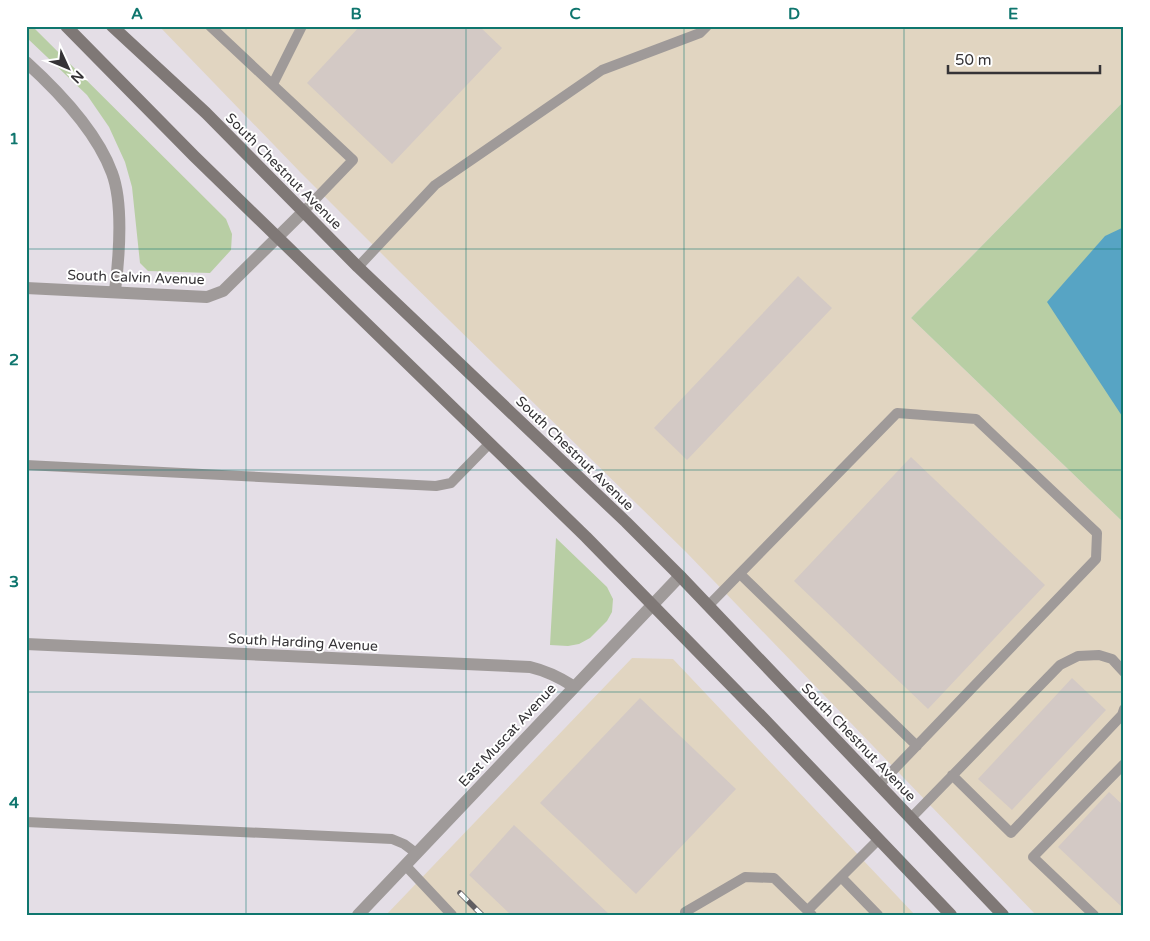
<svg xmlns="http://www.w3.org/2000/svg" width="1150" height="941" viewBox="0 0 1150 941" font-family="'Varela Round',sans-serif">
  <rect width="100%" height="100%" fill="#e4dee6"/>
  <path fill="#e1d5c1" d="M159,26H1124V101L911,318L1124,523V915H1036L686,552L399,271L301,173Z
    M632,658L673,659L915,915H386Z"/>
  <path fill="#b8cea4" d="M26,26H32L226,219L232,234L231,250L210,273L148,271L140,263L132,187L125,162L109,127L87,95L26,37Z
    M1124,101V523L911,318Z
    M556,538L607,587L613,599L612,612L607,621L590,638L579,644L568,646L550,645Z"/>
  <path fill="#57a4c4" d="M1124,227V419L1047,302L1105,236Z"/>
  <path fill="#d3c9c5" d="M360,26H479L502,48L392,164L307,83Z
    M798,276L832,308L687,460L654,428Z
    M911,457L1045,585L928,709L794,581Z
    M1072,678L1106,710L1012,810L978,779Z
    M640,698L736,789L636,894L540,803Z
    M1109,792L1124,806V909L1058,847Z
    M514,825L610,915H511L469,875Z"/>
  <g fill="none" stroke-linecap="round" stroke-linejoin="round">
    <path stroke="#9f9a99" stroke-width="10" d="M210,26L353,160L303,212
      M273,84L302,26
      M358,267L435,185L602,70L700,33L707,26
      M26,465L436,486L451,483L490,443
      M740,574L917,746
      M708,606L897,413L976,419L1097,533L1096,559L879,785
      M952,775L1011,833L1122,715L1124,709
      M911,818L1060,665L1078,656L1099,655L1112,659L1124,672
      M26,822L392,839L404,844L416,853
      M405,865L452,915
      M841,877L878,915
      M808,910L879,839
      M685,912L745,877L774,878L812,915
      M1094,915L1033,857L1124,764"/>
    <path stroke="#9f9a99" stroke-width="12" d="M26,62C58,91 97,132 112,173C124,205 119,258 115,291
      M26,288L207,297L223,291L303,212
      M26,644L530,667C547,671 559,677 573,686
      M358,915L680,576"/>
    <path stroke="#7f7876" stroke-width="12" d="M66,26L194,156L586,537L764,719L951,915
      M112,26L206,113L358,267L626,522L680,576L1003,915"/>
    <defs>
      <path id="rail" d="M460,893L482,915"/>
    </defs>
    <use href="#rail" stroke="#605d61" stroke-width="5.5"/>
    <use href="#rail" stroke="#fff" stroke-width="4" stroke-dasharray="11" stroke-linecap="butt"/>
  </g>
  <path fill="none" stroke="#0f766e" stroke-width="1" stroke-opacity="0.55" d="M246,26V915M466,26V915M684,26V915M904,26V915M26,249H1124M26,470H1124M26,692H1124"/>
  <g text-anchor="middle" stroke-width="4" stroke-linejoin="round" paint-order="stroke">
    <g font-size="14" fill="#353336" stroke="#fff">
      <text transform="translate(284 171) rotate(45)" y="5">South Chestnut Avenue</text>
      <text transform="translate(136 277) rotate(2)" y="5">South Calvin Avenue</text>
      <text transform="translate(575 453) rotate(44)" y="5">South Chestnut Avenue</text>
      <text transform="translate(303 642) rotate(3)" y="5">South Harding Avenue</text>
      <text transform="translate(507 735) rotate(-47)" y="5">East Muscat Avenue</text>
      <text transform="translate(859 742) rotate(46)" y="5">South Chestnut Avenue</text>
    </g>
  </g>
  <rect width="1150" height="941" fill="none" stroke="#ffffff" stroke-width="55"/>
  <g transform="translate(68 68) rotate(134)" stroke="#ffffff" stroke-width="4" paint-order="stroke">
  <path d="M0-4L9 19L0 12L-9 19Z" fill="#353336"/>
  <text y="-8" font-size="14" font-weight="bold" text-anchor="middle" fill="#353336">N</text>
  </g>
  <path d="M948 65v8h152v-8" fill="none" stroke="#353336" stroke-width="2.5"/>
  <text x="955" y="65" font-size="15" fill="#353336" stroke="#ffffff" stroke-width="4" paint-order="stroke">50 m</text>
  <rect x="28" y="28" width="1094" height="886" fill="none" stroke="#0f766e" stroke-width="2"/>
  <g font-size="16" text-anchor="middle" font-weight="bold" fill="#0f766e">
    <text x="137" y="19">A</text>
    <text x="356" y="19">B</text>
    <text x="575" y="19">C</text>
    <text x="794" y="19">D</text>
    <text x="1013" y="19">E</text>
    <text x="14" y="144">1</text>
    <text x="14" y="365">2</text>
    <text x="14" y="587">3</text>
    <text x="14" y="808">4</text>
  </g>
</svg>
